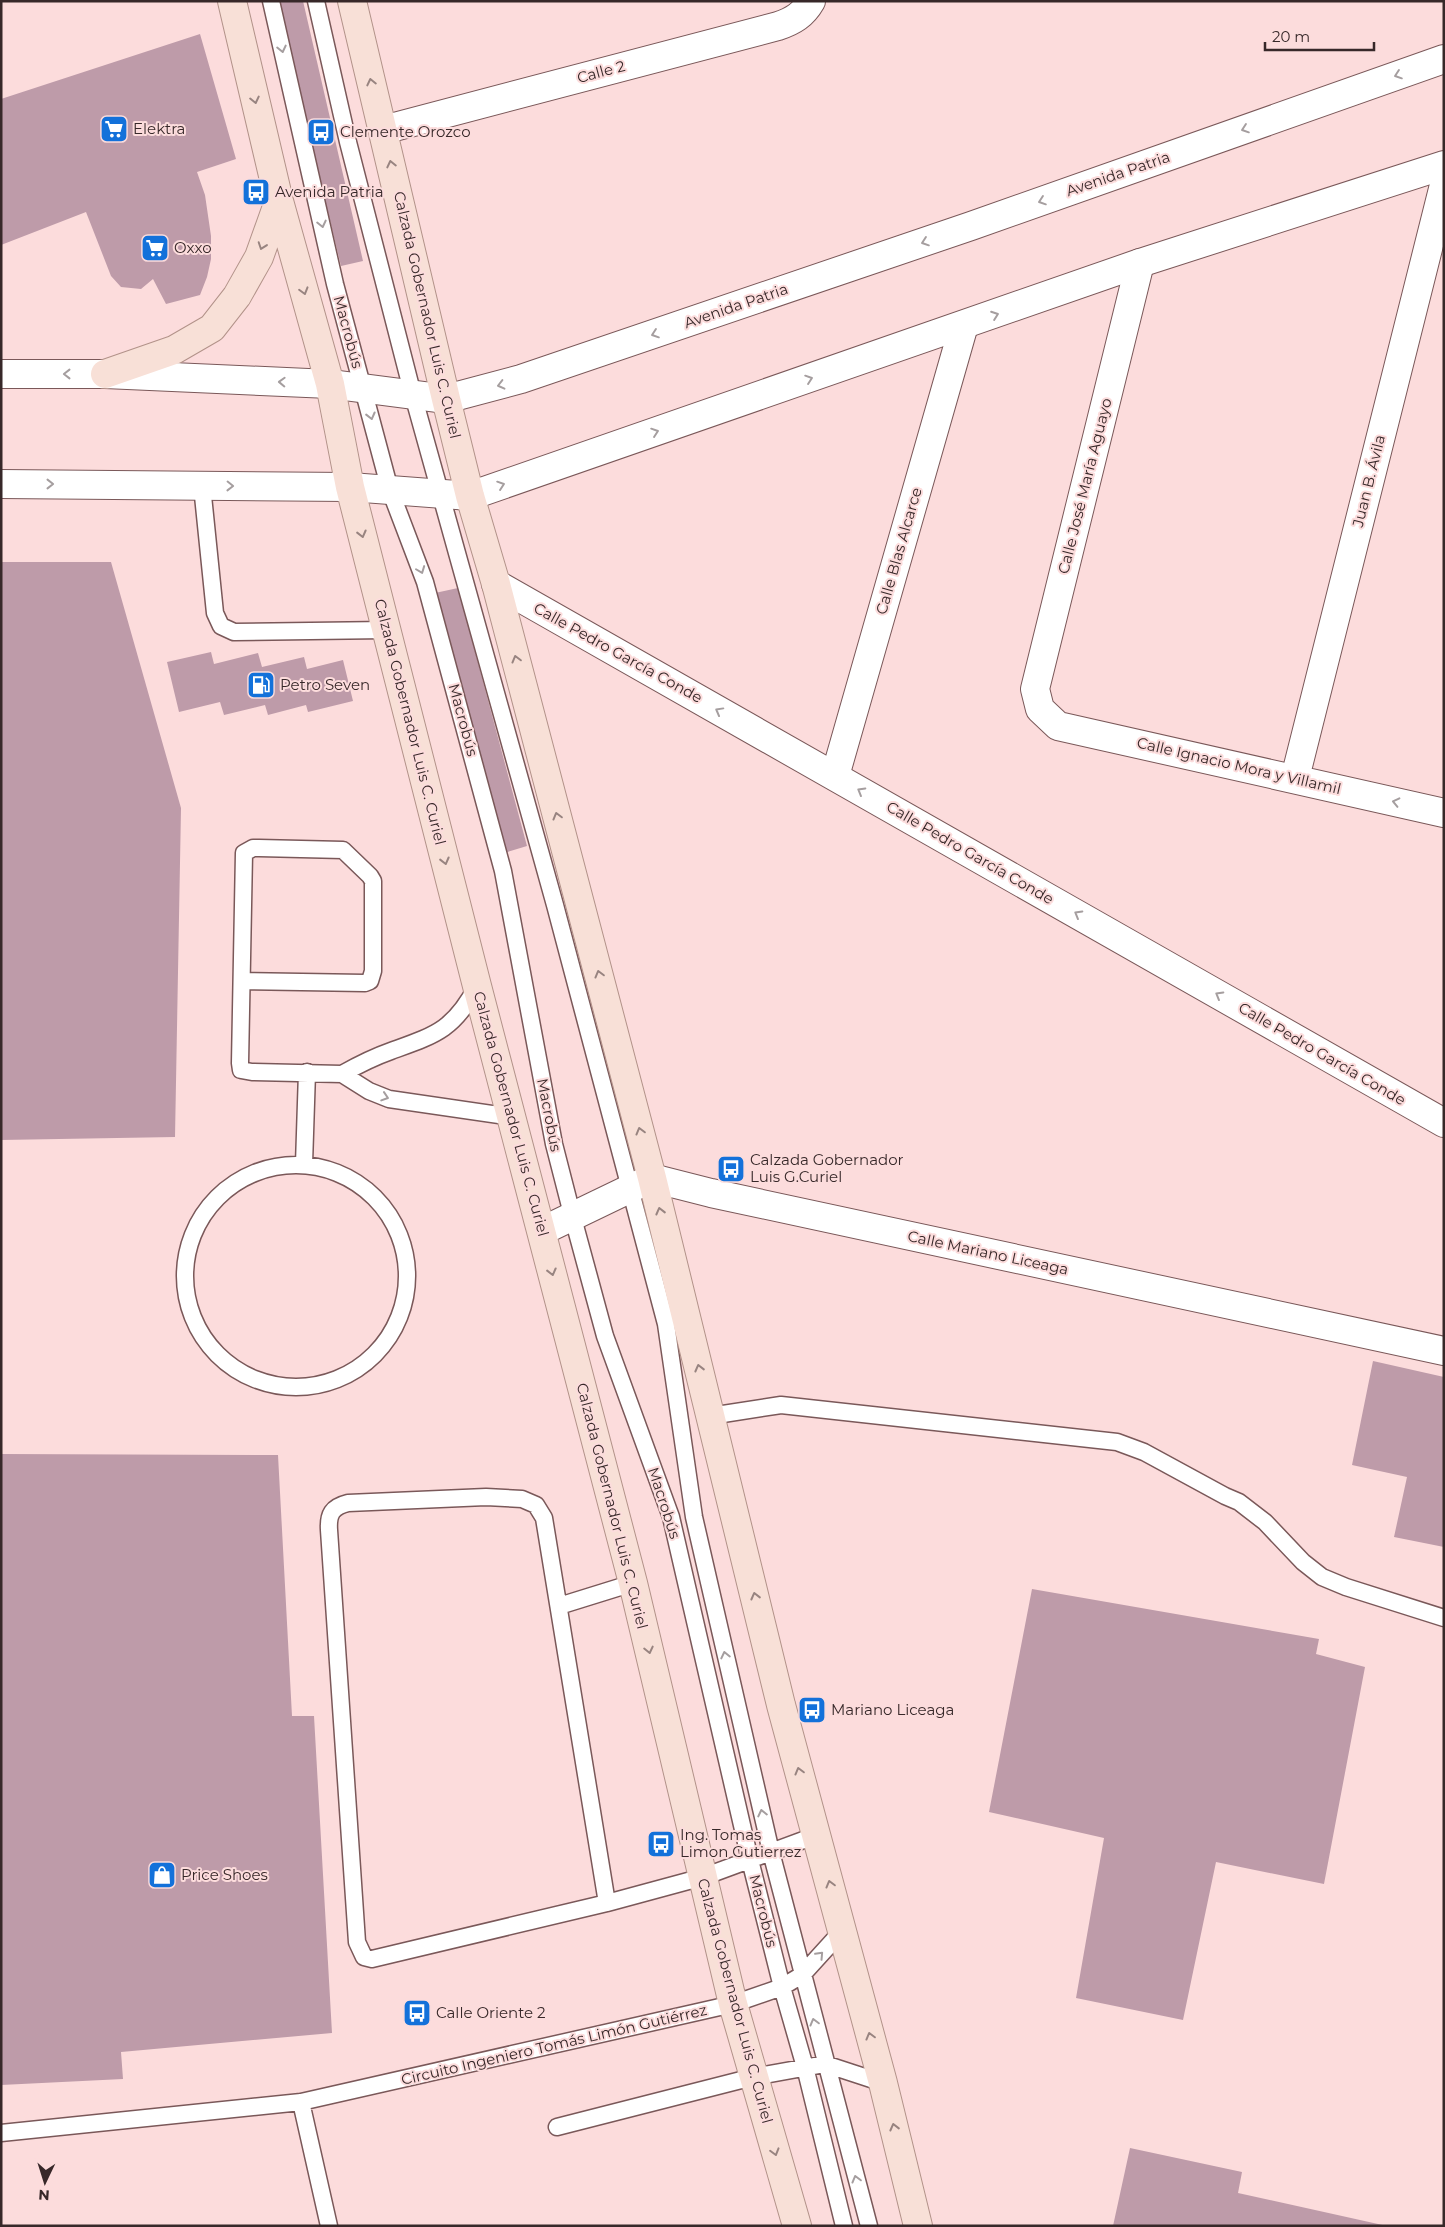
<svg xmlns="http://www.w3.org/2000/svg" width="1445" height="2227" viewBox="0 0 1445 2227" font-family="Montserrat,sans-serif">
  <rect width="100%" height="100%" fill="#fcdcdc"/>
  <path fill="#be9ba9" d="M303,1L363,261L341,266L277,2Z
    M200,34L236,159L197,172L205,195L211,236V259L207,277L200,295L166,304L153,279L141,289L121,287L111,276L86,212L1,245V99Z
    M1,562H111L181,808L175,1137L1,1140Z
    M458,588L527,846L504,853L435,593Z
    M211,652L214,664L258,653L262,667L304,657L307,669L343,660L353,701L308,712L306,705L268,715L265,705L224,715L220,702L179,712L167,662Z
    M1373,1361L1444,1377V1547L1394,1537L1407,1477L1352,1465Z
    M1,1454L278,1455L292,1716H314L332,2033L121,2052L123,2079L1,2085Z
    M1032,1589L1319,1639L1316,1654L1365,1667L1324,1884L1216,1862L1183,2020L1076,1998L1104,1838L989,1812Z
    M1130,2148L1242,2172L1238,2193L1387,2226H1113Z"/>
  <g fill="none" stroke-linecap="round" stroke-linejoin="round">
    <defs>
      <path id="service" d="M271,1L335,284L390,490L425,582L503,871L554,1144L573,1218L605,1336L671,1517L750,1860L782,1987L805,2067L844,2226
        M316,1L348,142L413,395L555,905L666,1324L694,1517L771,1852L869,2226
        M202,486L215,613L221,626L234,632L386,630
        M242,981L365,983L370,981L373,971V881L370,876L343,850L259,848H253L244,853L240,1063L241,1070L252,1072L342,1074L369,1091L389,1099L512,1117
        M342,1074C358,1065 374,1057 391,1051C435,1035 454,1030 477,986
        M304,1164L307,1072
        M185 1276a111 111 0 1 1 222 0a111 111 0 1 1-222 0Z
        M710,1416L781,1405L1117,1442L1144,1452L1225,1496L1239,1502L1265,1522L1303,1562L1322,1577L1346,1587L1444,1618
        M559,1606L633,1583
        M607,1903L544,1518L536,1505L522,1499L486,1497L348,1503C332,1507 328,1514 329,1530L357,1942L364,1957L372,1959L607,1903L703,1877L817,1835
        M301,2102L329,2226
        M557,2127L753,2077L825,2064L883,2083
        M1,2133L301,2102L733,2004L782,1987L802,1975L842,1931"/>
      <path id="minor" d="M383,130L778,26C793,21 803,15 811,1
        M1140,263L1035,689L1040,709L1058,726L1444,813
        M835,776L964,325
        M1295,778L1444,185
        M542,1231L652,1178L711,1193L1444,1351"/>
      <path id="tertiary" d="M1,374H105L330,384L446,399L521,379L971,226L1444,59
        M1,484L350,487L470,496L1140,263L1444,165
        M496,584L1444,1123"/>
      <path id="primary" d="M232,1L279,201L330,384L350,487L477,986L633,1583L733,2004L797,2226
        M352,1L446,399L470,496L496,584L652,1178L781,1705L883,2083L918,2226
        M105,374L174,350L212,328L237,296L259,257L279,201"/>
    </defs>
    <use href="#service" stroke="#7a5859" stroke-width="19"/>
    <use href="#minor" stroke="#7a5859" stroke-width="30"/>
    <use href="#tertiary" stroke="#7a5859" stroke-width="30"/>
    <use href="#primary" stroke="#b29289" stroke-width="30"/>
    <use href="#service" stroke="#fff" stroke-width="16"/>
    <use href="#minor" stroke="#fff" stroke-width="28"/>
    <use href="#tertiary" stroke="#fff" stroke-width="28"/>
    <use href="#primary" stroke="#f8e0d7" stroke-width="28"/>
  </g>
  <defs><path id="oneway-chevron" d="M-2-3.5L2.5 0L-2 3.5" fill="none" stroke-width="1.6" stroke-linecap="round" stroke-linejoin="round" transform="scale(1.25)"/></defs>
  <g stroke="#a59e9f">
    <use href="#oneway-chevron" transform="translate(282 49) rotate(77)"/>
    <use href="#oneway-chevron" transform="translate(1398 75) rotate(161)"/>
    <use href="#oneway-chevron" transform="translate(1245 129) rotate(161)"/>
    <use href="#oneway-chevron" transform="translate(1042 201) rotate(161)"/>
    <use href="#oneway-chevron" transform="translate(322 224) rotate(77)"/>
    <use href="#oneway-chevron" transform="translate(925 242) rotate(161)"/>
    <use href="#oneway-chevron" transform="translate(995 315) rotate(-20)"/>
    <use href="#oneway-chevron" transform="translate(655 334) rotate(161)"/>
    <use href="#oneway-chevron" transform="translate(67 374) rotate(180)"/>
    <use href="#oneway-chevron" transform="translate(809 379) rotate(-19)"/>
    <use href="#oneway-chevron" transform="translate(282 382) rotate(-178)"/>
    <use href="#oneway-chevron" transform="translate(501 385) rotate(166)"/>
    <use href="#oneway-chevron" transform="translate(371 416) rotate(76)"/>
    <use href="#oneway-chevron" transform="translate(655 432) rotate(-19)"/>
    <use href="#oneway-chevron" transform="translate(50 484)"/>
    <use href="#oneway-chevron" transform="translate(501 485) rotate(-19)"/>
    <use href="#oneway-chevron" transform="translate(230 486) rotate(1)"/>
    <use href="#oneway-chevron" transform="translate(421 570) rotate(69)"/>
    <use href="#oneway-chevron" transform="translate(719 711) rotate(-151)"/>
    <use href="#oneway-chevron" transform="translate(861 791) rotate(-150)"/>
    <use href="#oneway-chevron" transform="translate(1396 802) rotate(-167)"/>
    <use href="#oneway-chevron" transform="translate(1078 914) rotate(-150)"/>
    <use href="#oneway-chevron" transform="translate(1219 995) rotate(-150)"/>
    <use href="#oneway-chevron" transform="translate(385 1097) rotate(18)"/>
    <use href="#oneway-chevron" transform="translate(725 1655) rotate(-103)"/>
    <use href="#oneway-chevron" transform="translate(762 1813) rotate(-103)"/>
    <use href="#oneway-chevron" transform="translate(820 1955) rotate(-47)"/>
    <use href="#oneway-chevron" transform="translate(814 2022) rotate(-105)"/>
    <use href="#oneway-chevron" transform="translate(856 2179) rotate(-105)"/>
  </g>
  <g stroke="#988480">
    <use href="#oneway-chevron" transform="translate(371 82) rotate(-103)"/>
    <use href="#oneway-chevron" transform="translate(255 100) rotate(77)"/>
    <use href="#oneway-chevron" transform="translate(391 164) rotate(-103)"/>
    <use href="#oneway-chevron" transform="translate(262 246) rotate(109)"/>
    <use href="#oneway-chevron" transform="translate(304 291) rotate(74)"/>
    <use href="#oneway-chevron" transform="translate(362 534) rotate(76)"/>
    <use href="#oneway-chevron" transform="translate(516 659) rotate(-105)"/>
    <use href="#oneway-chevron" transform="translate(557 816) rotate(-105)"/>
    <use href="#oneway-chevron" transform="translate(445 861) rotate(76)"/>
    <use href="#oneway-chevron" transform="translate(599 974) rotate(-105)"/>
    <use href="#oneway-chevron" transform="translate(640 1131) rotate(-105)"/>
    <use href="#oneway-chevron" transform="translate(660 1211) rotate(-104)"/>
    <use href="#oneway-chevron" transform="translate(552 1272) rotate(76)"/>
    <use href="#oneway-chevron" transform="translate(699 1368) rotate(-104)"/>
    <use href="#oneway-chevron" transform="translate(755 1596) rotate(-104)"/>
    <use href="#oneway-chevron" transform="translate(649 1650) rotate(77)"/>
    <use href="#oneway-chevron" transform="translate(799 1771) rotate(-105)"/>
    <use href="#oneway-chevron" transform="translate(830 1884) rotate(-105)"/>
    <use href="#oneway-chevron" transform="translate(870 2036) rotate(-105)"/>
    <use href="#oneway-chevron" transform="translate(894 2127) rotate(-104)"/>
    <use href="#oneway-chevron" transform="translate(775 2152) rotate(74)"/>
  </g>
  <defs>
    <symbol id="supermarket-square" viewBox="-11 -11 22 22"><rect x="-9" y="-9" width="18" height="18" rx="4" fill="#1371da" stroke="#fcdcdc"/><path d="M-6-5.5h2.5l.6 2H6L4.5 2H-2.5L-4.4-4H-6ZM-1.5 3.2a1.3 1.3 0 1 0 .1 0ZM3 3.2a1.3 1.3 0 1 0 .1 0Z" fill="#fff"/></symbol>
    <symbol id="bus-square" viewBox="-11 -11 22 22"><rect x="-9" y="-9" width="18" height="18" rx="4" fill="#1371da" stroke="#fcdcdc"/><path d="M-5-6H5V4H4V6H2V4H-2V6H-4V4H-5ZM-3.5-4V0h7V-4ZM-3.5 1.2v1.5H-2V1.2ZM2 1.2v1.5H3.5V1.2Z" fill="#fff"/></symbol>
    <symbol id="fuel-square" viewBox="-11 -11 22 22"><rect x="-9" y="-9" width="18" height="18" rx="4" fill="#1371da" stroke="#fcdcdc"/><path d="M-5.5-6h7V0h2V4h1.3V-2.5L3-4.5l.8-.8L6-3V5H2.5V1h-1V6h-7ZM-4.2-4.7v3.2H.2V-4.7Z" fill="#fff"/></symbol>
    <symbol id="shop-square" viewBox="-11 -11 22 22"><rect x="-9" y="-9" width="18" height="18" rx="4" fill="#1371da" stroke="#fcdcdc"/><path d="M-5-2.5h2.3a2.7 3.5 0 0 1 5.4 0H5L5.5 6h-11ZM-1.5-2.5h3a1.5 2.3 0 0 0-3 0Z" fill="#fff"/></symbol>
  </defs>
  <g fill-rule="evenodd">
    <use href="#supermarket-square" x="98" y="113" width="32" height="32"/>
    <use href="#bus-square" x="305" y="116" width="32" height="32"/>
    <use href="#bus-square" x="240" y="176" width="32" height="32"/>
    <use href="#supermarket-square" x="139" y="232" width="32" height="32"/>
    <use href="#fuel-square" x="245" y="669" width="32" height="32"/>
    <use href="#bus-square" x="715" y="1153" width="32" height="32"/>
    <use href="#bus-square" x="796" y="1694" width="32" height="32"/>
    <use href="#bus-square" x="645" y="1828" width="32" height="32"/>
    <use href="#shop-square" x="146" y="1859" width="32" height="32"/>
    <use href="#bus-square" x="401" y="1997" width="32" height="32"/>
  </g>
  <g text-anchor="middle" stroke-width="4" stroke-linejoin="round" paint-order="stroke">
    <g font-size="15" fill="#372829" stroke="#fcdcdc">
      <text transform="translate(601 72) rotate(-15)" y="5">Calle 2</text>
      <text transform="translate(1118 174) rotate(-19)" y="5">Avenida Patria</text>
      <text transform="translate(736 306) rotate(-19)" y="5">Avenida Patria</text>
      <text transform="translate(427 315) rotate(77)" y="5">Calzada Gobernador Luis C. Curiel</text>
      <text transform="translate(348 332) rotate(75)" y="5">Macrobús</text>
      <text transform="translate(1369 481) rotate(-76)" y="5">Juan B. Ávila</text>
      <text transform="translate(1085 486) rotate(-76)" y="5">Calle José María Aguayo</text>
      <text transform="translate(899 551) rotate(-74)" y="5">Calle Blas Alcarce</text>
      <text transform="translate(618 653) rotate(29)" y="5">Calle Pedro García Conde</text>
      <text transform="translate(463 720) rotate(75)" y="5">Macrobús</text>
      <text transform="translate(410 722) rotate(76)" y="5">Calzada Gobernador Luis C. Curiel</text>
      <text transform="translate(1239 766) rotate(13)" y="5">Calle Ignacio Mora y Villamil</text>
      <text transform="translate(970 853) rotate(30)" y="5">Calle Pedro García Conde</text>
      <text transform="translate(1322 1054) rotate(30)" y="5">Calle Pedro García Conde</text>
      <text transform="translate(511 1114) rotate(75)" y="5">Calzada Gobernador Luis C. Curiel</text>
      <text transform="translate(549 1115) rotate(79)" y="5">Macrobús</text>
      <text transform="translate(988 1253) rotate(12)" y="5">Calle Mariano Liceaga</text>
      <text transform="translate(664 1503) rotate(72)" y="5">Macrobús</text>
      <text transform="translate(612 1506) rotate(76)" y="5">Calzada Gobernador Luis C. Curiel</text>
      <text transform="translate(763 1911) rotate(76)" y="5">Macrobús</text>
      <text transform="translate(735 2001) rotate(75)" y="5">Calzada Gobernador Luis C. Curiel</text>
      <text transform="translate(554 2045) rotate(-13)" y="5">Circuito Ingeniero Tomás Limón Gutiérrez</text>
    </g>
    <g font-size="15" fill="#372829" stroke="#fcdcdc" text-anchor="start">
      <text x="133" y="134">Elektra</text>
      <text x="340" y="137">Clemente Orozco</text>
      <text x="275" y="197">Avenida Patria</text>
      <text x="174" y="253">Oxxo</text>
      <text x="280" y="690">Petro Seven</text>
      <text x="750" y="1165">Calzada Gobernador<tspan x="750" dy="17">Luis G.Curiel</tspan></text>
      <text x="831" y="1715">Mariano Liceaga</text>
      <text x="680" y="1840">Ing. Tomas<tspan x="680" dy="17">Limon Gutierrez</tspan></text>
      <text x="181" y="1880">Price Shoes</text>
      <text x="436" y="2018">Calle Oriente 2</text>
    </g>
  </g>
  <rect width="1445" height="2227" fill="none" stroke="#372829" stroke-width="5"/>
  <g transform="translate(45 2182) rotate(184)" stroke="#fcdcdc" stroke-width="4" paint-order="stroke">
  <path d="M0-4L9 19L0 12L-9 19Z" fill="#372829"/>
  <text y="-8" font-size="14" font-weight="bold" text-anchor="middle" fill="#372829">N</text>
  </g>
  <path d="M1265 42v8h109v-8" fill="none" stroke="#372829" stroke-width="2.5"/>
  <text x="1272" y="42" font-size="15" fill="#372829" stroke="#fcdcdc" stroke-width="4" paint-order="stroke">20 m</text>
</svg>
